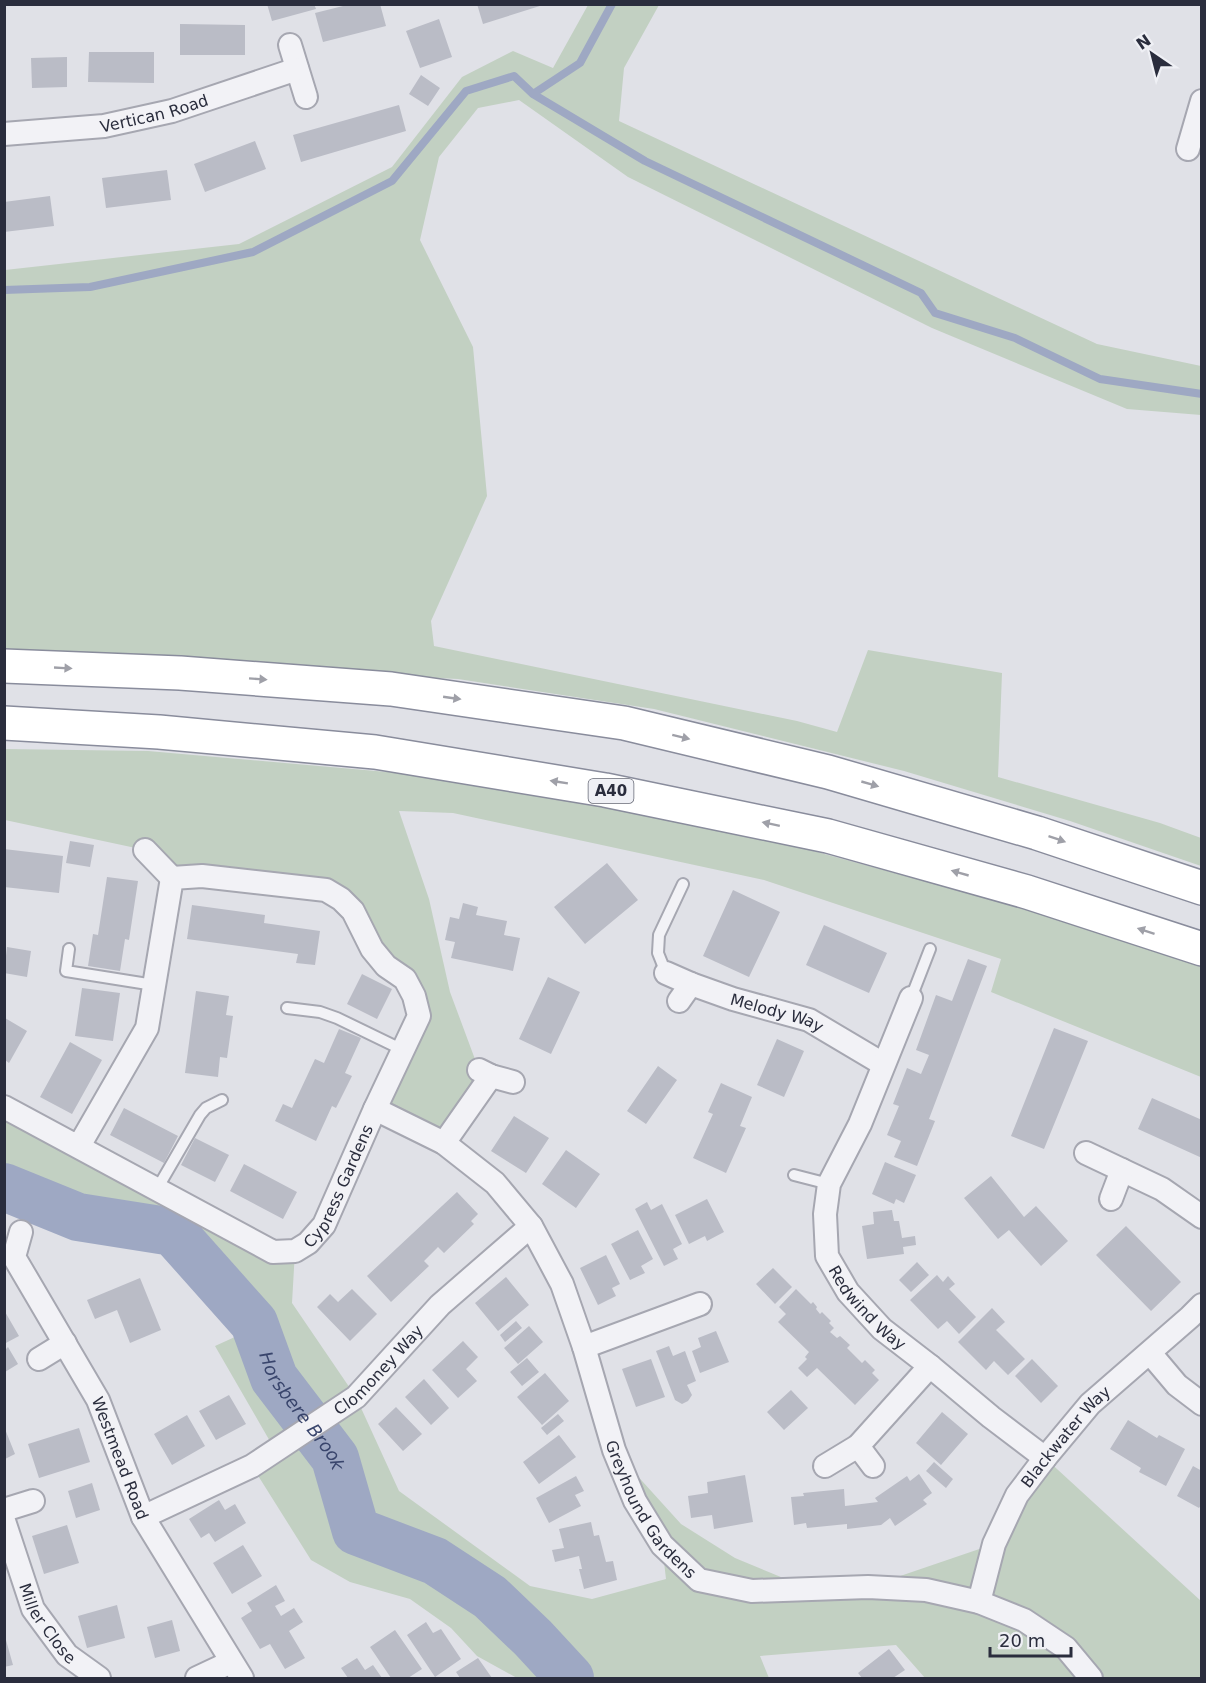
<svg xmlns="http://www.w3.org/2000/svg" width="1206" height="1683" viewBox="0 0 1206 1683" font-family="'DejaVu Sans',sans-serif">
  <rect width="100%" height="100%" fill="#e0e1e7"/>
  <path fill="#c2d0c2" d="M588,5H659L624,68L619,121L1097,344L1201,366V415L1127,409L932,328L628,177L519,100L478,108L439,157L420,240L473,347L487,496L431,621L434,646L797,721L837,732L868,650L1002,673L998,777L1160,823L1201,838V866L1070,821L904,771L654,709L458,679L279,670L5,653V270L239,244L392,167L462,77L513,51L553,68Z
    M5,749L148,751L467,779L806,849L1031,910L1201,967V1077L991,992L1001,959L764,880L453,813L399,811L429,899L450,992L479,1070L491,1076L444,1143L375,1109L419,1016L341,899L172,878L145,850L5,820Z
    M5,1107L295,1251L292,1303L356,1397L399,1491L530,1586L592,1599L666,1579L662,1545L614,1450L681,1524L735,1558L810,1589L868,1587L994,1544L1045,1458L1201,1601V1678H925L896,1645L760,1656L769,1678H517L477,1656L451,1628L410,1599L350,1582L311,1560L252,1466L275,1450L215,1346L237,1336L165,1252L31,1216L5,1201Z"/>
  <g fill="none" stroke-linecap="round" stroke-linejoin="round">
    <path stroke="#9ea8c3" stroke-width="8" d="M533,94L580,63L612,4
      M4,290L90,287L253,252L392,181L466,91L514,76L533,94L645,161L921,293L935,313L1015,338L1100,379L1202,394"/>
    <path stroke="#9ea8c3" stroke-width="48" id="s1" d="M4,1187L78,1217L173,1232L254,1323L274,1378L335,1458L356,1531L435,1561L490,1597L533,1638L570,1678"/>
  </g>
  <path fill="#babcc6" d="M267,4H314L316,9L272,21Z
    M351,4H380L386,26L323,42L315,13Z
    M477,4H543V5L483,24Z
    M439,19L452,57L420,68L406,31Z
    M180,24L245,25V55H180Z
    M89,52H154V83L88,82Z
    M67,57V87L32,88L31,58Z
    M421,75L440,88L428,106L409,94Z
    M399,105L406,131L301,162L293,135Z
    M255,141L266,169L205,192L194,164Z
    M167,170L171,200L106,208L102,178Z
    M50,196L54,226L4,232V202Z
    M70,841L94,845L90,867L66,863Z
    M4,849L63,856L59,893L4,887Z
    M607,863L638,900L585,944L554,907Z
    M107,877L138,881L129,940L125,939L120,971L88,966L93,934L98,935Z
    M733,890L780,912L749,977L703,956Z
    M463,903L478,907L476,915L507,921L504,935L520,938L513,971L451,958L455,942L445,940L450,917L459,919Z
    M192,905L265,915L264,923L320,931L315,965L296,963L298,954L187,939Z
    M824,925L887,953L869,993L806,965Z
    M7,947L31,951L27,977L4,973Z
    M968,959L987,966L929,1119L935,1121L917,1166L894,1157L901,1141L887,1135L899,1106L893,1104L907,1068L921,1074L929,1055L916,1050L936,995L952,1001Z
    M362,974L392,989L377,1019L347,1004Z
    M548,977L580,992L551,1054L519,1039Z
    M82,988L120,993L113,1041L75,1036Z
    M196,991L229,996L226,1015L233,1016L227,1058L220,1057L218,1077L185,1073Z
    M5,1018L27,1031L9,1063L5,1060Z
    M1054,1028L1088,1041L1044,1149L1011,1136Z
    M339,1029L361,1038L345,1073L352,1076L336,1108L332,1106L316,1141L275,1121L283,1104L292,1108L315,1059L324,1063Z
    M777,1039L804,1051L784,1097L757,1085Z
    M70,1042L102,1060L72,1114L40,1097Z
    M658,1066L677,1080L646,1124L627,1111Z
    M721,1083L752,1097L740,1126L746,1128L726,1173L693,1158L713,1114L708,1112Z
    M1152,1098L1202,1120V1158L1138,1129Z
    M124,1108L178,1136L164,1163L110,1135Z
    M514,1116L549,1138L526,1173L491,1151Z
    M195,1138L229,1155L215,1182L181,1165Z
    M566,1150L600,1174L576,1208L542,1184Z
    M885,1162L916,1175L904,1203L896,1199L894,1204L872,1194Z
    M244,1164L297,1192L283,1219L230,1191Z
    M991,1176L1024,1217L1036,1206L1068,1241L1041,1266L1009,1230L998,1239L964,1198Z
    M457,1192L478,1214L471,1221L474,1224L444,1253L438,1247L424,1261L429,1266L391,1302L367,1276Z
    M707,1199L724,1232L707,1241L705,1236L689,1244L675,1215Z
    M647,1202L651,1210L662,1204L682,1244L673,1249L678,1259L664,1266L635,1209Z
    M892,1210L894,1221H899L902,1238L915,1236L916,1245L903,1247L904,1254L867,1259L862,1226L874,1224L873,1212Z
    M1126,1226L1181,1282L1151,1311L1096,1255Z
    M638,1230L653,1259L641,1266L645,1273L630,1280L611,1244Z
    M606,1255L620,1284L612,1288L616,1296L598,1305L580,1268Z
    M917,1262L929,1275L911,1292L899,1280Z
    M773,1268L792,1287L775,1304L756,1284Z
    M937,1275L943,1282L948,1276L955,1284L949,1289L976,1317L959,1334L947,1321L938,1329L910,1300Z
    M506,1277L529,1305L498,1331L475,1303Z
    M140,1278L161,1330L130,1343L117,1310L95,1319L87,1300Z
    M352,1289L377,1314L350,1341L317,1307L330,1294L338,1302Z
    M796,1289L811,1304L813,1302L817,1307L816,1309L820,1314L822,1312L831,1321L829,1323L834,1328L830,1332L837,1338L840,1336L850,1345L847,1348L862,1363L865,1360L875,1370L872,1373L879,1380L855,1405L817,1368L807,1377L798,1368L807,1359L805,1357L809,1352L778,1322L786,1314L779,1307Z
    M992,1308L1005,1322L996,1330L1025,1359L1008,1375L994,1361L986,1370L958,1342Z
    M4,1310L19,1336L4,1344Z
    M516,1321L522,1328L505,1342L500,1335Z
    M529,1326L543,1342L518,1364L504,1348Z
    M716,1331L729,1362L700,1373L692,1351L701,1347L698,1338Z
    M463,1341L478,1357L466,1369L477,1381L458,1398L432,1370Z
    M669,1346L673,1356L685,1351L696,1381L687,1385L692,1395L688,1401L682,1404L675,1400L656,1351Z
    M8,1347L18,1364L5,1372V1350Z
    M527,1358L539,1372L522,1386L510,1372Z
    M651,1359L665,1397L636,1407L622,1369Z
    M1032,1359L1058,1386L1041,1403L1015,1376Z
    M545,1373L569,1401L542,1425L517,1397Z
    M424,1379L449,1408L431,1425L405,1397Z
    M791,1390L808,1408L784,1430L767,1412Z
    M229,1395L246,1424L216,1440L199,1411Z
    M396,1407L422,1434L403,1451L378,1424Z
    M942,1412L968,1434L941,1465L916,1443Z
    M558,1414L564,1421L547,1435L541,1428Z
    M187,1415L205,1446L172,1465L154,1434Z
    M1128,1420L1157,1438L1159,1435L1185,1449L1166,1486L1139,1472L1141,1468L1110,1449Z
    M79,1428L90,1462L39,1478L28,1444Z
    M5,1429L15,1454L5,1459Z
    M559,1435L576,1457L539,1484L523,1462Z
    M934,1462L953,1479L946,1488L926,1471Z
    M1193,1466L1202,1471V1504L1199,1508L1177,1496Z
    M919,1474L932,1493L923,1500L927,1504L895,1526L890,1518L881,1525L847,1529V1524L807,1528L806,1523L794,1525L791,1497L804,1496L803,1493L844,1489L845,1506L878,1502L875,1498L907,1476L910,1481Z
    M745,1475L753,1522L714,1529L712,1515L691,1518L688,1496L708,1493L707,1482Z
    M576,1476L584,1491L575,1495L581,1506L549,1523L536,1498Z
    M92,1483L100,1510L76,1518L68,1491Z
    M219,1500L225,1510L235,1504L246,1523L215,1542L209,1533L201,1538L189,1519Z
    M591,1522L594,1536L599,1535L606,1562L613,1561L617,1580L584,1589L579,1569H582L579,1556L555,1562L552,1550L564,1548L559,1529Z
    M67,1525L79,1563L44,1574L32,1536Z
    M243,1545L262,1576L232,1594L213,1563Z
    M276,1585L285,1601L275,1606L281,1616L294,1608L303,1622L289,1631L305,1658L285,1669L270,1644L260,1649L241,1618L252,1611L247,1603Z
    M117,1605L125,1638L87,1648L78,1616Z
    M172,1620L180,1651L155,1658L147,1627Z
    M426,1622L433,1633L441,1629L461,1659L435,1677L407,1635Z
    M395,1630L422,1669L408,1678H391L370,1647Z
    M4,1633L13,1665L4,1667Z
    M889,1649L905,1670L893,1678H862L858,1673Z
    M357,1658L365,1670L373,1665L382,1678H348L341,1668Z
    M478,1658L492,1678H460L456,1672Z"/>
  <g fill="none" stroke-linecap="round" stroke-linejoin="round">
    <defs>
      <path id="service" d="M69,949L66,971L154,985
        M666,973L658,953L659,935L683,884
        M911,998L930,949
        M287,1008L320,1012L337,1018L403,1050
        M794,1175L829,1184
        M157,1189L200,1115L206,1108L222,1100"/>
      <g id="minor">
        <path d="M290,45L306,97"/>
        <path id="s2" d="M4,134L104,126L172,111L297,69"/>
        <path d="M1188,149L1202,101"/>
        <path d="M145,850L172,878"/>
        <path id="s3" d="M666,973L691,984L733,999L809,1020L883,1064"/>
        <path id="s4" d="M911,998L860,1124L829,1184L825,1214L827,1256L848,1292L882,1329L930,1366L991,1417L1045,1458"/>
        <path d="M679,1001L691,984"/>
        <path d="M479,1070L491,1076L513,1082"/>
        <path id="s5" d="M4,1107L273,1252L295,1251L308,1243L324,1225L375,1109L419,1016L414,996L405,979L386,966L372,949L353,911L341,899L326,890L202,876L172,878L147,1028L79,1146"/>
        <path id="s6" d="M375,1109L444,1143L495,1183L531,1226L562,1284L584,1347L614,1450L635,1501L662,1545L699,1580L752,1591L868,1587L926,1590L979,1602L1024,1620L1066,1648L1091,1678"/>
        <path d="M444,1143L491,1076"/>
        <path d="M1086,1153L1162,1189L1202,1217"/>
        <path d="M1111,1199L1122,1170"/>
        <path id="s7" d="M21,1232L14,1257L98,1400L143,1517L242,1678"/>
        <path d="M584,1347L700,1304"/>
        <path d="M1150,1353L1177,1385L1202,1404"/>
        <path d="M39,1359L65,1343"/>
        <path d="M858,1446L873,1466"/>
        <path d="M825,1466L858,1446L930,1366"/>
        <path d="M4,1510L33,1501"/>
        <path id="s8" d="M143,1517L252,1466L356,1397L440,1305L531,1226"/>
        <path id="s9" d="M4,1521L33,1609L67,1655L99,1678"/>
        <path id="s10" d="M979,1602L994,1544L1017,1495L1045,1458L1090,1404L1190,1317L1202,1305"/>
        <path d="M197,1678L231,1662"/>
      </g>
      <path id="trunk" d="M4,666L180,673L391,689L624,723L828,772L1037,833L1202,888
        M4,723L159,732L375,752L605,790L828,836L1027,892L1202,949"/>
    </defs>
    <use href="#service" stroke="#a6a7b1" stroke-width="14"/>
    <use href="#minor" stroke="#a6a7b1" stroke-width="26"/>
    <use href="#trunk" stroke="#898c9c" stroke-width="36"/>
    <use href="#service" stroke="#f2f2f6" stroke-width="10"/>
    <use href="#minor" stroke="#f2f2f6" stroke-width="22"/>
    <use href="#trunk" stroke="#fff" stroke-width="33"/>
  </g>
  <defs><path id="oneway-solid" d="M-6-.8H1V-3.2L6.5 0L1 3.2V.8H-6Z" transform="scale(1.5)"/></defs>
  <g fill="#9fa0a8">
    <use href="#oneway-solid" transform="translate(63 668) rotate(3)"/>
    <use href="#oneway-solid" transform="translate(258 679) rotate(4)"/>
    <use href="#oneway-solid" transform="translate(452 698) rotate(8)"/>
    <use href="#oneway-solid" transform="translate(681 737) rotate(14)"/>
    <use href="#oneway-solid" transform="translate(559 782) rotate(-171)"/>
    <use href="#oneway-solid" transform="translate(870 784) rotate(16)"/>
    <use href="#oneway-solid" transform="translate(771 824) rotate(-168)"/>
    <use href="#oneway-solid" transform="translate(1057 839) rotate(19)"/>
    <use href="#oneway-solid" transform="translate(960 873) rotate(-164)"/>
    <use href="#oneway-solid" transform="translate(1146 931) rotate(-162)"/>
  </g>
  <g text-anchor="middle" stroke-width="5" stroke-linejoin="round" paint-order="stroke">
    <rect fill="#eff0f5" stroke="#656874" stroke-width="1.5" x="588.5" y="779" width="45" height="24" rx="4.5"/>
    <g font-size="15" font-weight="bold" fill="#2a2d3d">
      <text x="611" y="796">A40</text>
    </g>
    <g font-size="16" fill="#2a2d3d" stroke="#eff0f5">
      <text dy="6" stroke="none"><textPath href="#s2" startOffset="152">Vertican Road</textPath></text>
      <text dy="6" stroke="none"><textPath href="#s3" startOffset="118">Melody Way</textPath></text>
      <text dy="6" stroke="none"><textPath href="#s5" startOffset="408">Cypress Gardens</textPath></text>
      <text dy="6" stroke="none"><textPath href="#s4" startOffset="342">Redwind Way</textPath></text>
      <text dy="6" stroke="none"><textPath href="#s8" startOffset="280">Clomoney Way</textPath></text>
      <text dy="6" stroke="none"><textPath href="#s10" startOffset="190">Blackwater Way</textPath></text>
      <text dy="6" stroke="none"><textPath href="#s7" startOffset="254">Westmead Road</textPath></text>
      <text dy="6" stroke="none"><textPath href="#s6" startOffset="508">Greyhound Gardens</textPath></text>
      <text dy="6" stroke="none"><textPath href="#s9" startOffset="112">Miller Close</textPath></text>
    </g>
    <g font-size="18" font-style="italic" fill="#39456c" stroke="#eff0f5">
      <text dy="6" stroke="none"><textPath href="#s1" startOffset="399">Horsbere Brook</textPath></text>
    </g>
  </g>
  <rect width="1206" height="1683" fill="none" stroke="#2a2d3d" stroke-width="12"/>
  <g transform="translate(1152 54) rotate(325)" stroke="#eff0f5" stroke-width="4.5" paint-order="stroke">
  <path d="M0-4.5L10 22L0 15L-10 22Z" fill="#2a2d3d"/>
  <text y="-9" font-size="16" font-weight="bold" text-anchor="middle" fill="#2a2d3d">N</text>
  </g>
  <path d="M990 1647v9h81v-9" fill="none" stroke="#2a2d3d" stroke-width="3"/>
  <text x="999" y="1647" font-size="18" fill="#2a2d3d" stroke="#eff0f5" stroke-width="4.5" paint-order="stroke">20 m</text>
</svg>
